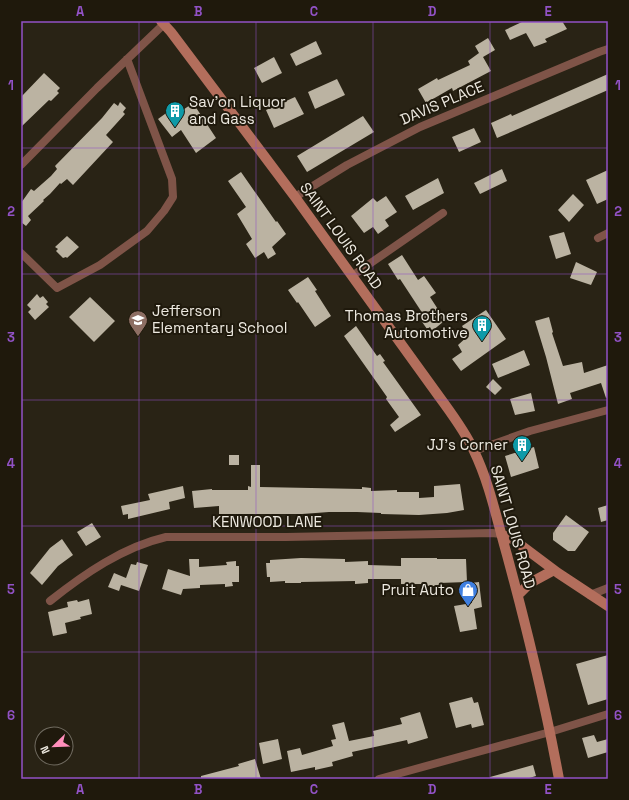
<svg xmlns="http://www.w3.org/2000/svg" width="629" height="800" viewBox="0 0 629 800" font-family="'Space Grotesk',sans-serif">
  <rect width="100%" height="100%" fill="#292315"/>
  <path fill="#bbb3a2" d="M524,21H562L567,29L545,39L547,42L534,47L526,33L510,40L505,30Z
    M488,38L495,50L483,57L491,71L453,91L452,88L426,103L418,89L437,78L438,80L470,65L468,61L479,53L475,46Z
    M316,41L322,54L296,66L290,54Z
    M274,57L282,73L262,83L254,68Z
    M44,73L60,88L57,91L59,93L51,101L49,100L21,127V97Z
    M608,74V90L497,138L491,123L511,114L512,116Z
    M337,79L345,95L315,109L308,92Z
    M295,97L304,114L274,128L266,110Z
    M120,102L126,108L123,112L125,114L106,135L113,142L73,185L67,179L61,184L60,183L50,194L43,200L44,201L28,216L31,220L26,226L21,222V203L31,189L34,191L51,176L57,169L55,166L102,118L114,103L118,106Z
    M193,103L216,138L196,153L181,130L172,137L158,119L176,106L180,112Z
    M363,116L374,132L307,172L297,156Z
    M474,128L481,142L459,152L452,137Z
    M502,169L507,181L480,194L474,183Z
    M608,170V199L597,204L586,180Z
    M241,172L276,222L277,221L286,234L272,247L276,254L268,259L264,252L255,258L246,244L252,239L237,214L246,207L228,181Z
    M438,178L444,193L413,210L405,196Z
    M573,194L584,205L569,222L558,210Z
    M386,196L397,212L385,220L389,226L378,234L373,227L364,233L351,216L373,198L377,202Z
    M564,232L571,254L556,259L549,236Z
    M67,236L79,247L67,258L66,257L63,258L56,251L58,249L55,247Z
    M402,255L418,280L424,276L436,293L430,297L443,317L440,320L443,322L432,331L430,327L427,329L420,319L422,317L419,313L421,311L400,279L398,280L388,264Z
    M576,262L597,272L591,285L570,278Z
    M308,277L317,290L315,291L331,316L315,327L298,302L297,303L288,290Z
    M37,294L40,298L43,296L48,302L46,304L49,307L35,320L28,312L31,309L27,305Z
    M90,297L115,321L94,342L69,317Z
    M486,310L506,339L461,371L452,359L462,352L458,345L468,336L462,326Z
    M549,317L553,332L552,333L563,366L582,362L584,373L608,365V397L606,398L601,383L570,393L572,399L558,404L546,357L535,321Z
    M356,326L377,356L380,354L385,361L383,362L421,415L395,432L390,425L399,417L386,399L387,397L344,336Z
    M524,350L530,365L498,378L492,364Z
    M493,379L502,388L495,395L486,387Z
    M531,393L535,411L515,415L510,399Z
    M534,447L539,468L511,477L505,456Z
    M229,455H239V465H229Z
    M251,465H260V487L362,489V487L371,488V491L397,490V492H419V498L434,497V486L460,484L464,510L447,513L419,515L381,514V513L357,512H329L302,514H219V506L194,508L192,491L212,489V490H248V486L251,487Z
    M183,486L185,498L169,502L170,509L128,519V514L123,515L121,506L150,500L148,494Z
    M608,505V520L601,522L598,508Z
    M566,515L589,532L575,551H568L553,540V533Z
    M92,523L101,537L86,546L77,532Z
    M62,539L73,555L58,566L42,585L30,573L50,548Z
    M301,558L345,559V562L368,561V565L401,566V558H437V559H466L467,582L439,583V586H424V584H401V579H368V583L355,584V581L301,582V583H285V581L270,582V577H267L266,563H270V560Z
    M189,559H199V567L227,565L226,562L236,561V566H239V582H232L233,586L225,587V584L200,585V588L183,589L181,595L162,589L168,569L190,576Z
    M137,562L148,565L139,591L121,585L119,591L108,587L114,573L126,578L131,564L136,565Z
    M479,582L482,607L474,609L477,629L460,632L454,606L472,603L471,583Z
    M89,599L92,614L80,617L81,619L65,623L67,633L53,636L48,612L68,607L67,602L77,600L78,602Z
    M608,655V699L588,705L576,664Z
    M472,697L474,703L478,702L484,725L472,728L471,724L456,728L449,703Z
    M420,712L428,738L408,744L407,740L352,752L353,756L332,762L333,766L315,770V767L291,772L287,751L300,748L302,755L333,746L331,740L336,739L332,725L344,722L349,741L374,736L373,731L402,724L400,718Z
    M594,735L597,742L608,739V752L588,758L582,738Z
    M278,739L282,759L263,764L259,743Z
    M255,759L261,779H201V776L239,766L238,764Z
    M533,765L536,776L526,779H490V777Z"/>
  <g fill="none" stroke-linecap="round" stroke-linejoin="round">
    <path stroke="#7f5448" stroke-width="8" d="M21,165L97,88L164,24
      M295,197L347,165L420,127L599,52L608,49
      M598,238L608,233
      M21,253L57,288L100,265L147,231L164,211L173,197L172,179L127,59
      M352,276L443,213
      M474,451L530,431L608,410
      M590,595L608,588
      M50,601C84,574 123,547 166,537H286L492,533L501,534
      M379,779L550,732L608,714"/>
    <path stroke="#b36e5c" stroke-width="10" d="M161,21L171,32L295,197L438,395C451,413 465,431 474,451C490,484 497,521 507,555C527,629 545,703 559,779
      M501,534L514,540L558,573L608,606
      M518,595L530,583L554,570"/>
  </g>
  <path fill="none" stroke="#9252c6" stroke-width="1" stroke-opacity="0.55" d="M139,21V779M256,21V779M373,21V779M490,21V779M21,148H608M21,274H608M21,400H608M21,526H608M21,652H608"/>
  <defs>
    <symbol id="building-pin" viewBox="-11 -11 22 30"><path d="M0 17L-7.5 6A9.5 9.5 0 1 1 7.5 6Z" fill="#0f9aa8" stroke="#1f190c"/><path d="M-4-6H4V6H1V3H-1V6H-4ZM-2.5-4.3h1.7v1.8h-1.7ZM.8-4.3h1.7v1.8H.8ZM-2.5-1h1.7V.8h-1.7ZM.8-1h1.7V.8H.8Z" fill="#fff"/></symbol>
    <symbol id="school-pin" viewBox="-11 -11 22 30"><path d="M0 17L-7.5 6A9.5 9.5 0 1 1 7.5 6Z" fill="#8d6e63" stroke="#1f190c"/><path d="M0-5L7-2L0 1L-7-2ZM-4 1L0 2.5L4 1V4Q0 6-4 4Z" fill="#fff"/></symbol>
    <symbol id="shop-pin" viewBox="-11 -11 22 30"><path d="M0 17L-7.5 6A9.5 9.5 0 1 1 7.5 6Z" fill="#3f7fe0" stroke="#1f190c"/><path d="M-5-2.5h2.3a2.7 3.5 0 0 1 5.4 0H5L5.5 6h-11ZM-1.5-2.5h3a1.5 2.3 0 0 0-3 0Z" fill="#fff"/></symbol>
  </defs>
  <g fill-rule="evenodd">
    <use href="#building-pin" x="164" y="100" width="22" height="30"/>
    <use href="#school-pin" x="127" y="309" width="22" height="30"/>
    <use href="#building-pin" x="471" y="314" width="22" height="30"/>
    <use href="#building-pin" x="511" y="434" width="22" height="30"/>
    <use href="#shop-pin" x="457" y="579" width="22" height="30"/>
  </g>
  <g text-anchor="middle" stroke-width="4" stroke-linejoin="round" paint-order="stroke">
    <g font-size="15" fill="#ede9e0" stroke="#1f190c" text-anchor="end">
      <text x="189" y="107" text-anchor="start">Sav'on Liquor<tspan x="189" dy="17">and Gass</tspan></text>
      <text x="152" y="316" text-anchor="start">Jefferson<tspan x="152" dy="17">Elementary School</tspan></text>
      <text x="468" y="321">Thomas Brothers<tspan x="468" dy="17">Automotive</tspan></text>
      <text x="508" y="450">JJ's Corner</text>
      <text x="454" y="595">Pruit Auto</text>
    </g>
    <g font-size="15" fill="#ede9e0" stroke="#1f190c">
      <text transform="translate(442 103) rotate(-23)" y="5">DAVIS PLACE</text>
      <text transform="translate(341 236) rotate(54)" y="5">SAINT LOUIS ROAD</text>
      <text x="267" y="527">KENWOOD LANE</text>
      <text transform="translate(513 527) rotate(74)" y="5">SAINT LOUIS ROAD</text>
    </g>
  </g>
  <rect width="629" height="800" fill="none" stroke="#1f190c" stroke-width="44"/>
  <g transform="translate(54 746) rotate(247)"><circle r="19" fill="#1f190c" stroke="#716c61"/>
  <path d="M0-3L7 15L0 10L-7 15Z" fill="#ff8ebb"/>
  <text y="-6" font-size="11" font-weight="bold" text-anchor="middle" fill="#ede9e0">N</text>
  </g>
  <rect x="22" y="22" width="585" height="756" fill="none" stroke="#9252c6" stroke-width="1.5"/>
  <g font-size="13" text-anchor="middle" font-weight="bold" fill="#9252c6">
    <text x="80" y="16">A</text>
    <text x="198" y="16">B</text>
    <text x="314" y="16">C</text>
    <text x="432" y="16">D</text>
    <text x="548" y="16">E</text>
    <text x="11" y="90">1</text>
    <text x="618" y="90">1</text>
    <text x="11" y="216">2</text>
    <text x="618" y="216">2</text>
    <text x="11" y="342">3</text>
    <text x="618" y="342">3</text>
    <text x="11" y="468">4</text>
    <text x="618" y="468">4</text>
    <text x="11" y="594">5</text>
    <text x="618" y="594">5</text>
    <text x="11" y="720">6</text>
    <text x="618" y="720">6</text>
    <text x="80" y="794">A</text>
    <text x="198" y="794">B</text>
    <text x="314" y="794">C</text>
    <text x="432" y="794">D</text>
    <text x="548" y="794">E</text>
  </g>
</svg>
